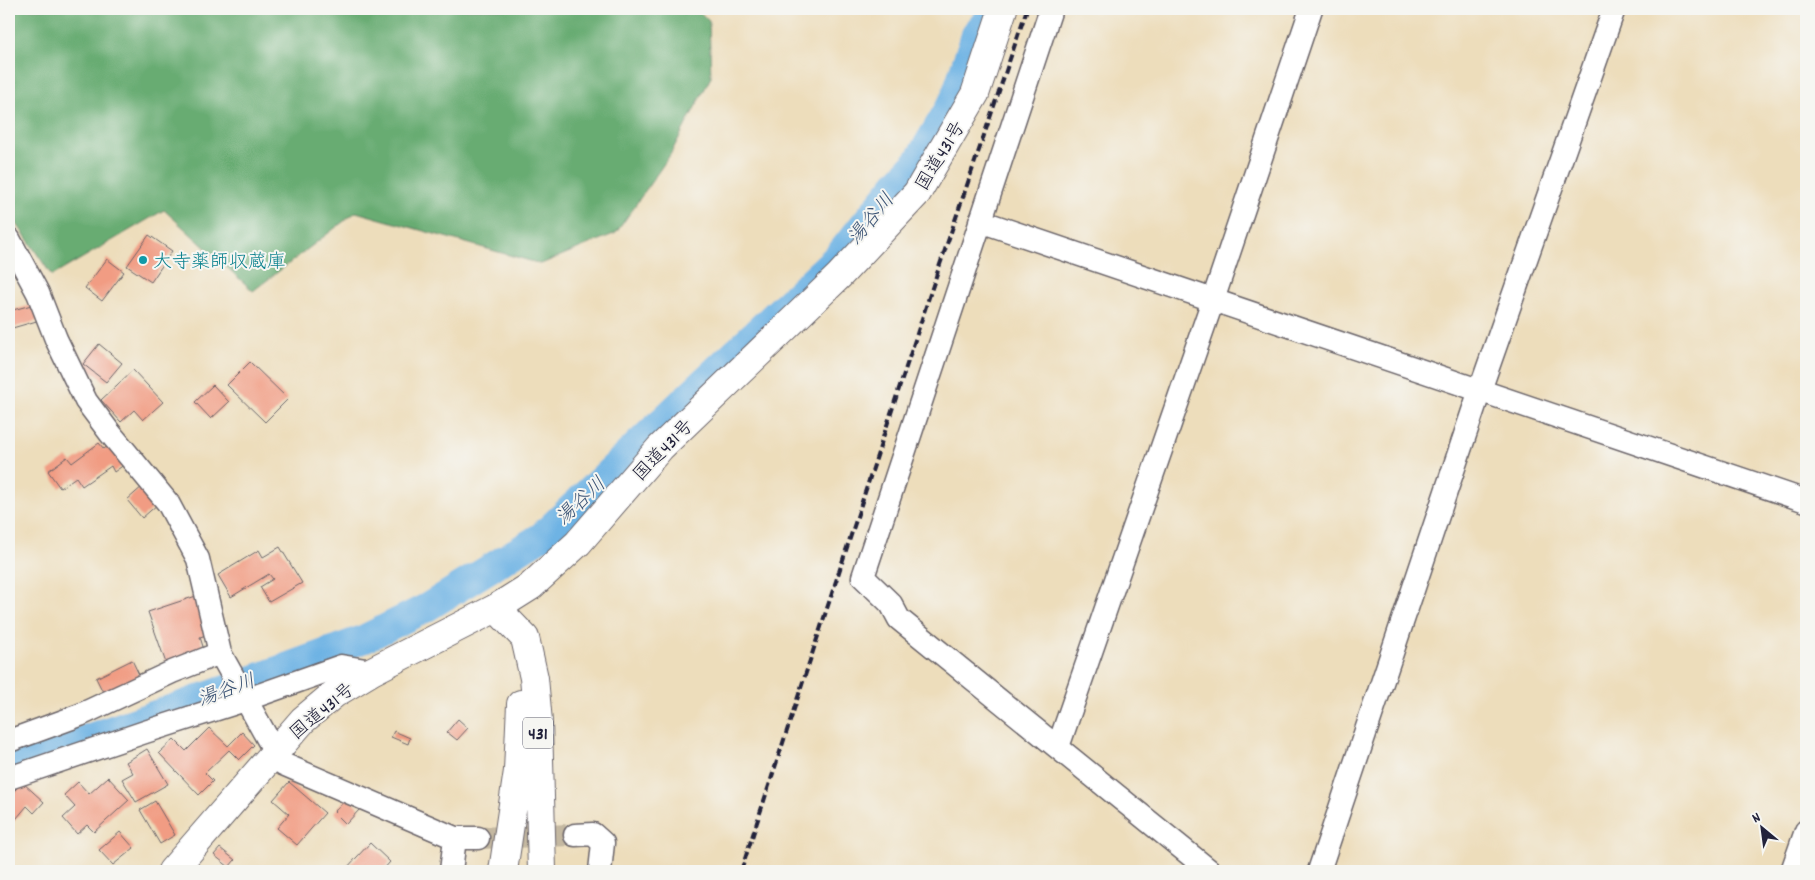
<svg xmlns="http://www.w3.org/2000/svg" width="1815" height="880" viewBox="0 0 1815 880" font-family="Dekko,'Klee One',sans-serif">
  <rect width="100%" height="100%" fill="#f6f6f2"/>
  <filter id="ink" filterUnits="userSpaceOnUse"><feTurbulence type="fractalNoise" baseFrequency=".02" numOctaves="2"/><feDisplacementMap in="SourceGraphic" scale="10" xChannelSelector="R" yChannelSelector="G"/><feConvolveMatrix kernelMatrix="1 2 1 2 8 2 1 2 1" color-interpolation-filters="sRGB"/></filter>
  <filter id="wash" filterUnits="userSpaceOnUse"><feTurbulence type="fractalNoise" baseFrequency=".0096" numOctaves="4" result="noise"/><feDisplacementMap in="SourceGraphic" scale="20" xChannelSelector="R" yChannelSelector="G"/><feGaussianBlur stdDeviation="1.12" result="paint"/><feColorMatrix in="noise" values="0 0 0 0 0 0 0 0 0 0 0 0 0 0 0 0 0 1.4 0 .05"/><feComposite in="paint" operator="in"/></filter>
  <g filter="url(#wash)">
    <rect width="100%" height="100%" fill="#edddbb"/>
    <path fill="#68ac72" stroke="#456756" d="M9,9H697L709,21L711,77L670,155L616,233L541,264L356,212L253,291L164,210L52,276L9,212Z"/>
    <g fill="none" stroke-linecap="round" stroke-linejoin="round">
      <path stroke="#6eb3e4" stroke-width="29" d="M9,766L183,705L364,639L426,608L542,536L697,388L839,255L897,183L918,161L954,100L976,33L986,22"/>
    </g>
    <g id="blocks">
      <path fill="#f19c83" d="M149,235L172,251L151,282L127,266Z
        M107,259L124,272L102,301L85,288Z
        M43,302L47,318L9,329V311Z
        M99,344L122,363L106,382L83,364Z
        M250,362L288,399L265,422L227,385Z
        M133,370L163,402L143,420L134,410L121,422L101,400Z
        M213,385L229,402L211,419L195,402Z
        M117,439L132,459L114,472L111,466L82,486L76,477L60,488L48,471L67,457L72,463L99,443L104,449Z
        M151,479L166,497L142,518L127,500Z
        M280,547L302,583L269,602L260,587L273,579L269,574L231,597L218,575L259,550L263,557Z
        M205,593L218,631L200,637L205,653L167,666L148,612Z
        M132,660L142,681L106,698L96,678Z
        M458,719L468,728L457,740L447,732Z
        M209,728L228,746L242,732L254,745L239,760L229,750L205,773L213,781L199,795L159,753L174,739L186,751Z
        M394,731L410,738L408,744L391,737Z
        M147,749L168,784L136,802L122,779L133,773L126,762Z
        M108,777L129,800L94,832L87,825L77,834L63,818L75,807L64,795L78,782L89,794Z
        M22,782L44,802L34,813L27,806L11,825L9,823V797Z
        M289,782L325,813L297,845L277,828L289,814L273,800Z
        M348,797L360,809L346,824L334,812Z
        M155,801L175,835L160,844L140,810Z
        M120,832L134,848L113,865L99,850Z
        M370,843L390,862L382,871H344Z
        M220,848L235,860L229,867L214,855Z"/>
    </g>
  </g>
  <g filter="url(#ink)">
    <use href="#blocks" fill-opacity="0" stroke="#696368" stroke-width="1"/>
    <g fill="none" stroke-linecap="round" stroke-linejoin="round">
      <path stroke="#c4b8a1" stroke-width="22" stroke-dasharray="22 11" stroke-linecap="butt" d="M478,838L575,835"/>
      <defs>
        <path id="minor" d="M1051,9L863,577L891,604L899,619L1210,871
          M980,221L1806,501
          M9,239L38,293L56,339L86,401L110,433L168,503L198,559L220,653L275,752L283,764L455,838H478
          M9,741L80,715L172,672L220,653
          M1058,747L1213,300L1311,9
          M9,778L145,732L245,700L341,666L372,671
          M575,835L593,834L603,843L600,871
          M451,871L455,838
          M1319,871L1480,390L1614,9
          M1792,871L1806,831"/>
        <path id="highway" d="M496,608L525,638L534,678L538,722L542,871
          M172,871L303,720L334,694L372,671L496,608L531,586L578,543L660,448L839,276L917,193L975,94L1003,9
          M503,871L518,771L521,704"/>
      </defs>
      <use href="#minor" stroke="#696368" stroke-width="25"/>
      <use href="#highway" stroke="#696368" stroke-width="30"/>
      <use href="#minor" stroke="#fff" stroke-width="22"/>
      <use href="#highway" stroke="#fff" stroke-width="28"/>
      <path stroke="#22223b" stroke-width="4" stroke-dasharray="8 4" stroke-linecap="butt" d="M741,871L931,291L1027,9"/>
    </g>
  </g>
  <circle fill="#0f9aa8" stroke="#f6f6f2" stroke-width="2" cx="143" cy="260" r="5"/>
  <g text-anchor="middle" stroke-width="4" stroke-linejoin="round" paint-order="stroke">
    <rect fill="#f6f6f2" stroke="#626272" stroke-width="1" x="523" y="717.5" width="30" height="31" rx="4"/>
    <g font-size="18" font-weight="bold" fill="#22223b">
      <text x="538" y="739">431</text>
    </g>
    <g font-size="19" fill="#22223b" stroke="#f6f6f2">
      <text transform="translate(939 155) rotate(-59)" y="7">国道431号</text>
      <text transform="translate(662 449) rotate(-46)" y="7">国道431号</text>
      <text transform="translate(321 710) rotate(-40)" y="7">国道431号</text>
    </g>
    <g font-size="19" fill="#0d838f" stroke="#f6f6f2" text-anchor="start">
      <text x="153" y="267">大寺薬師収蔵庫</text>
    </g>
    <g font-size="20" font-style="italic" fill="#3d5576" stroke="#f6f6f2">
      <text transform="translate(870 218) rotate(-50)" y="7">湯谷川</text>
      <text transform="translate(580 500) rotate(-43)" y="7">湯谷川</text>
      <text transform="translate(226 689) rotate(-20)" y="7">湯谷川</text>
    </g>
  </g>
  <rect width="1815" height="880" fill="none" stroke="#f6f6f2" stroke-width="30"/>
  <g transform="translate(1762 828) rotate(331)" stroke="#f6f6f2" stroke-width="4" paint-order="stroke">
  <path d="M0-4L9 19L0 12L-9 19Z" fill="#22223b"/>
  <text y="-8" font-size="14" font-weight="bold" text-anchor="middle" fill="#22223b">N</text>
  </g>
</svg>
